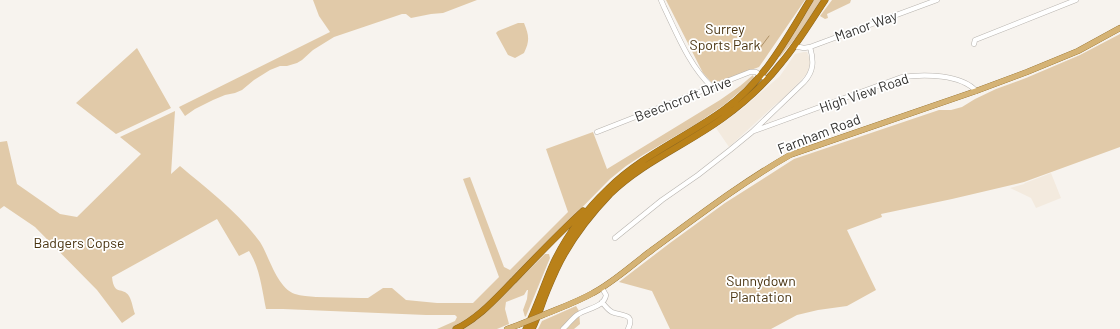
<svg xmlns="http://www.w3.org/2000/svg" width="1120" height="329" viewBox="0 0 1120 329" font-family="Barlow,sans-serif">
  <rect width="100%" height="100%" fill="#f7f3ee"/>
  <path fill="#f3eade" d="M804,52H807L810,59L811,65L807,74L782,100L776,104L729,147L716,128L743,108L780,76L795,54Z
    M1051,173L1061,198L1036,208L1031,198L1010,188L1024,184L1025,183Z"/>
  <path fill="#e1caa9" d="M313,0H477L443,13L431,14L411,18L406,14H402L334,37L313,50L302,60L297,63L287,66H280L270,70L254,80L242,90L235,93L225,95L213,100L195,109L185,116L179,107L330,32L319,16Z
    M666,0H805L759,67L713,84L703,73L668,4Z
    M813,0H821L799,34L780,57L779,56Z
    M832,0H851L850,3L827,14L828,18L825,19L820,16Z
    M518,23H524C529,35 530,41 524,53L515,58L508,55L496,33L498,31Z
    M1120,34V147L1024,182L952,199L881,214L882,217L847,230L876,290L847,306L818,310L797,315L771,329H670L652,291L619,282L670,243L725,203L794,159L939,110H951L962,107L975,99L996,89L1026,78L1080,55Z
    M137,48L171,108L116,134L76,103Z
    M753,75L754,78L751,82L724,105L696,124L643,155L626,166L610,179L495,296L470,318L462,325L452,329H437L455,321L457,317L455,315H426L283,309H266C262,290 260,268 249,251L239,256L217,219L112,277C114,297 123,286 129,296C132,301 133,309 135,314L122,323L97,290L35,227L4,206L0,209V142L7,141L17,184L60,214L77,217L141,154L120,137L175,111L171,174L180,166C206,188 240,214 260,242C269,256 277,288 295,294C301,296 309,296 316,297C331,297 346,298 361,298H368L383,288H392L406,300L437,303H473L499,277L463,179L470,177L504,267L510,270L568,212L546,149L593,132L607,169L720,100L740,86Z
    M545,254H549L550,258L526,316L525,317L523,310L527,299L528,290H527L524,295L506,302L505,309L509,324L497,329H460L477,320Z
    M576,306L579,311L580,324L574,329H538L542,321Z"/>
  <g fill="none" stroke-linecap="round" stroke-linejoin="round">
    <path stroke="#ae9167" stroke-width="1" d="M760,48L769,36"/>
    <defs>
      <path id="minor" d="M661,0L664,7C677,34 690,67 712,87
        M974,44L975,40L1076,0
        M794,46L804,48L810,47L937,0
        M754,131L902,77C924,74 961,74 976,91
        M597,132L750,72H756L767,80
        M615,238L662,200L698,175L730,150L752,132L804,82C814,71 814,61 810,47
        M602,302C605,306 608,310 612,312C621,316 636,313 628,329
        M563,329C568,324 572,319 577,315C586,308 604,308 606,295L602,288"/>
      <path id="major" d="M543,315C560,308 577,302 593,293C614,282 633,264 652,250C697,217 741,183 790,155L976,91L1027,72L1078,51L1120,28
        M507,329L518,325"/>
      <path id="highway" d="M456,329C479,318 496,298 514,280C536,257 559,233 583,211
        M526,329C537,308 544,284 554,262C567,235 586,210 608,189C642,155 687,137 725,109C765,80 785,41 810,0
        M532,329C536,321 539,312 542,304C546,292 551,281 556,270C569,242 589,216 610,194C643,162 686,145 723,118C745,102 765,84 782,62C798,43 811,21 825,0"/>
    </defs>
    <use href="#minor" stroke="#b7b3ae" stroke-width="5.5"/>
    <use href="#major" stroke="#8a6521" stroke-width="6"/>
    <use href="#highway" stroke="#8a6521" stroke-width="7"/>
    <use href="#minor" stroke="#fff" stroke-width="4.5"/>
    <use href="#major" stroke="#d5b375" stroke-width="5.5"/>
    <use href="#highway" stroke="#b98119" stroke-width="6"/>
    <defs>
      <path id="major-bridge" d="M518,325L543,315"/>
    </defs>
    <use href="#major-bridge" stroke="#8a6521" stroke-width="6" stroke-linecap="butt"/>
    <use href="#major-bridge" stroke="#d5b375" stroke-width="5.5"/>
  </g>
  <g text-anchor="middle" stroke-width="3.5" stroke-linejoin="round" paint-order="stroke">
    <g font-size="14" fill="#32312f" stroke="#fff">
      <text transform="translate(866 26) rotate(-20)" y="5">Manor Way</text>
      <text transform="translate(864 93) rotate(-19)" y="5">High View Road</text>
      <text transform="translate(683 99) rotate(-21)" y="5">Beechcroft Drive</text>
      <text transform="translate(819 134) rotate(-21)" y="5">Farnham Road</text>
    </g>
    <g font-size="14" fill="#4a3411" stroke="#fff">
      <text x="725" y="34">Surrey<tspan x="725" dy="16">Sports Park</tspan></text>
      <text x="79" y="248">Badgers Copse</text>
      <text x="761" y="286">Sunnydown<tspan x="761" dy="16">Plantation</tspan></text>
    </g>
  </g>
</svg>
